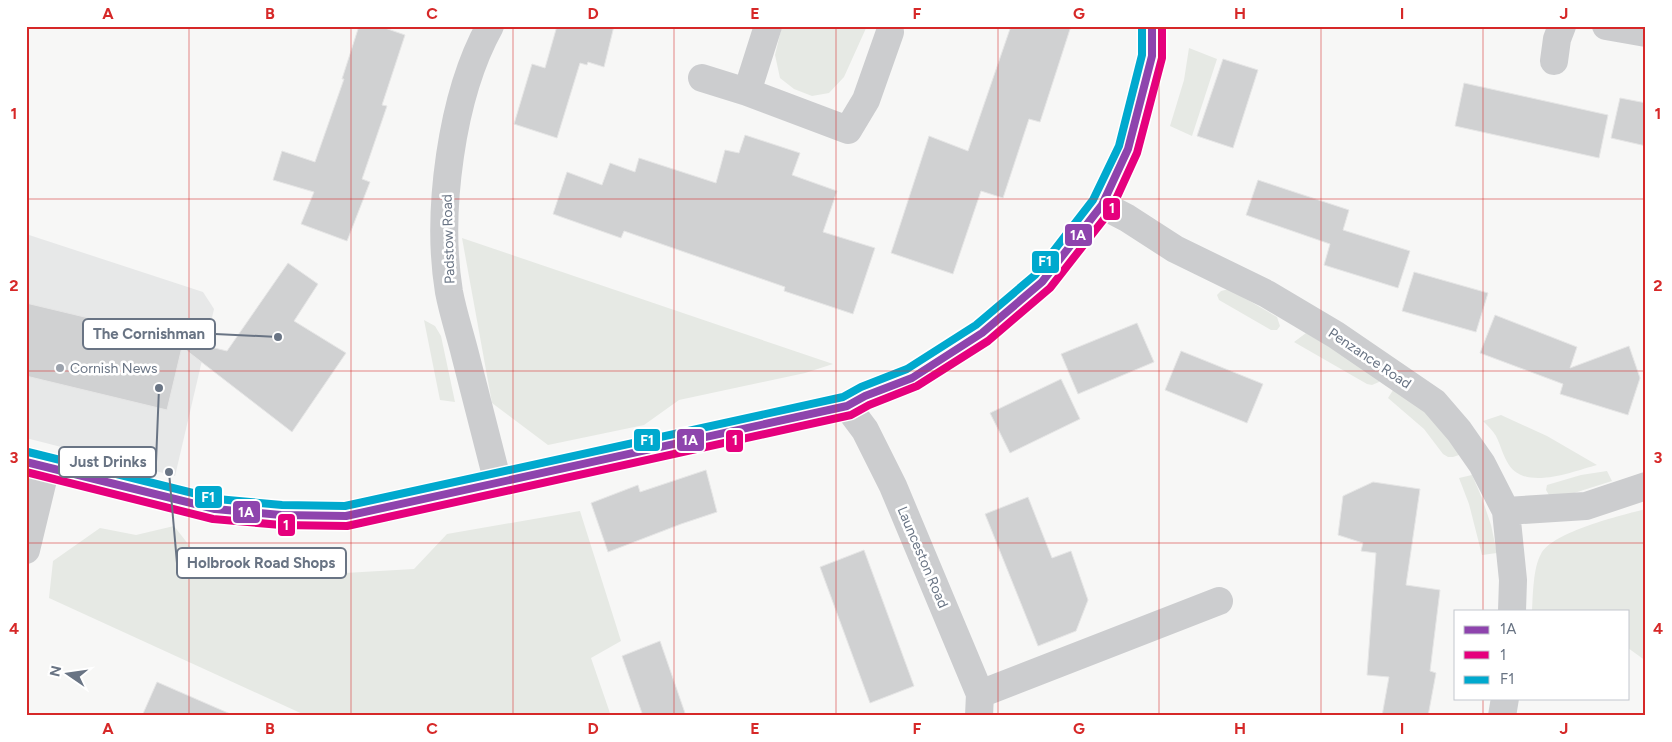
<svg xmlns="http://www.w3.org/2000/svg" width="1672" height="742" viewBox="0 0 1672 742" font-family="Figtree,sans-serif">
  <rect width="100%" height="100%" fill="#f7f7f6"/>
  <path fill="#e7e8e8" d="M26,234L203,292L214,309L175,476L26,438Z"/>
  <path fill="#e6e9e4" d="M782,26H867L844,77L829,93L812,96L794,89L780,78L775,55Z
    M1189,48L1217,59L1192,136L1170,126L1184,80Z
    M462,238L833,364L805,373L679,400L644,425L548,445L492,403Z
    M1229,289L1277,317L1280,326L1277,330H1271L1219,300L1217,295L1221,291Z
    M424,320L435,326L441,336L455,402L440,400Z
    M1306,333L1381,377L1379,382L1372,385L1367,384L1294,342Z
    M1397,384L1415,396L1462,454L1453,457H1448L1443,454L1424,429L1388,398Z
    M1501,415L1547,436L1597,465C1574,471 1526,491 1509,465C1503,456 1501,446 1496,436C1493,431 1488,426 1483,421Z
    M1607,471L1612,481L1552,500L1546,490L1547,485L1581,475Z
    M1472,475L1482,498L1491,525L1497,553L1482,555L1469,504L1459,478Z
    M1646,509V661L1628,648V611H1532C1533,595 1533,568 1541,554C1552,532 1622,515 1646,509Z
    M580,511L621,641L591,658L611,716H307L49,598L53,561L100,528L136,535L174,526L192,549L235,571L293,576L414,569L447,534Z"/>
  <path fill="#d0d1d2" stroke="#e6e6e6" d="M359,26H379L405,35L382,105L387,106L362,179L370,182L347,241L301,224L314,192L273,180L282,151L315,162L344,79H342Z
    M557,26H614L604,67L588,62L587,65L580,63L557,138L514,124L532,64L545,68Z
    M1011,26H1071L1040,122L1029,119L1003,198L981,191L953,274L891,253L929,136L968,151Z
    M1223,59L1258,70L1233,148L1197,136Z
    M1464,83L1608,115L1599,158L1455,126Z
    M1620,98L1646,103V146L1611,138Z
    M745,135L800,153L792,175L837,191L823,232L875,248L853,314L784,291L785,287L624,231L621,238L553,214L567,172L602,185L610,163L635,172L639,158L716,183L725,150L739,153Z
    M1258,180L1349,210L1343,230L1410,251L1398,288L1324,265L1330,244L1246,215Z
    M288,263L318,284L294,321L346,353L292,432L182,347L167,410L26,376V303L227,351Z
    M1414,272L1488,293L1476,332L1402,311Z
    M1495,315L1577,347L1570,368L1629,346L1640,378L1628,415L1560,394L1563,384L1480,353Z
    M1137,323L1154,362L1078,394L1061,354Z
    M1181,351L1263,384L1247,423L1165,390Z
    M1061,379L1080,419L1010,453L990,413Z
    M706,470L717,512L681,524L608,552L591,503L638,485L640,492Z
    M1373,482L1420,489L1406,585L1440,590L1430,671L1436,673L1428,716H1382L1389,677L1367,675L1376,553L1361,551L1363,543L1338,535L1343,496Z
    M1028,497L1052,558L1071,551L1088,600L1076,631L1038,646L985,514Z
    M864,550L914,686L870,703L820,567Z
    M660,641L686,716H643L622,656Z
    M157,682L235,716H142Z"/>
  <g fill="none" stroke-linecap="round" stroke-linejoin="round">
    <path stroke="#cccdcf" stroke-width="28" d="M490,26C451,96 436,213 449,292C453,313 460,334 465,354C476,397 487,440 498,483
      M768,26L747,92L848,130L866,100L890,32
      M1606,26L1646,33
      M1554,61L1557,39L1562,26
      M702,78L747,92
      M1102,205L1127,218L1175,249L1267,294L1336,335L1434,402L1459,431L1482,464L1506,511L1513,580L1512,611
      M847,406L865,430L893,486L980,694L979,716
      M26,462L215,509L281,515L346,516L847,406L865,396L912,378L982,333L1042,282L1102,205L1128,149L1152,56V26
      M1506,511L1586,506L1646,486
      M26,550L46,467
      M980,694L1219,601
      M1502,716L1505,698"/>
    <defs>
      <path id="bus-1" d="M26,462L215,509L281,515L346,516L847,406L865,396L912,378L982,333L1042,282L1102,205L1128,149L1152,56V26"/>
      <path id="bus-2" d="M26,472L213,519L281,525L347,526L851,415L869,405L917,386L988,341L1050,288L1111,210L1137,153L1162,58V26"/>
      <path id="bus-3" d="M28,452L217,499L282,505L345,506L843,397L861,387L907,369L976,325L1035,275L1093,200L1119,146L1142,55V26"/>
    </defs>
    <use href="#bus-1" stroke="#fff" stroke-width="11"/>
    <use href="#bus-2" stroke="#fff" stroke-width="11"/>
    <use href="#bus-3" stroke="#fff" stroke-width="11"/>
    <use href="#bus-1" stroke="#8e44ad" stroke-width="8"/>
    <use href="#bus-2" stroke="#e5007d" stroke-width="8"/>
    <use href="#bus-3" stroke="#00a9ce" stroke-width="8"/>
  </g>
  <path fill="none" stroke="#d62828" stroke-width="1" stroke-opacity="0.55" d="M189,26V716M351,26V716M513,26V716M674,26V716M836,26V716M998,26V716M1159,26V716M1321,26V716M1483,26V611M26,199H1646M26,371H1646M26,543H1646M1483,698V716"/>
  <circle fill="#9ba2ac" stroke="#fff" stroke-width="2" cx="60" cy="368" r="5"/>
  <g text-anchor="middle" stroke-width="5" stroke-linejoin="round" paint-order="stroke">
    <g font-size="14" fill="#697484" stroke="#fff">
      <text transform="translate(448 239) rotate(-92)" y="5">Padstow Road</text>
      <text transform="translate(1370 358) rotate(34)" y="5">Penzance Road</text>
      <text transform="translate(923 557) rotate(67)" y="5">Launceston Road</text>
    </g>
    <g font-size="14" fill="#697484" stroke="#fff" text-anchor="start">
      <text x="70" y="373">Cornish News</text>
    </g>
  </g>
  <path fill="none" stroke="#697484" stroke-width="2" d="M278 337L215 334M159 388L156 462M169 472L177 563"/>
  <g fill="#697484" stroke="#fff" stroke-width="2">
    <circle cx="278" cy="337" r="5"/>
    <circle cx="159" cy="388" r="5"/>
    <circle cx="169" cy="472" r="5"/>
  </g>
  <g fill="#fff" stroke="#697484" stroke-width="2">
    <rect x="83" y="319" width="132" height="30" rx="5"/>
    <rect x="59" y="447" width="97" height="30" rx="5"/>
    <rect x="177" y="548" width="169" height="30" rx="5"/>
  </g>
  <g font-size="15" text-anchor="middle" font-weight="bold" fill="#697484">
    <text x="149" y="339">The Cornishman</text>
    <text x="108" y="467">Just Drinks</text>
    <text x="261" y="568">Holbrook Road Shops</text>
  </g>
  <g stroke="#fff" stroke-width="2">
    <rect x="1102" y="197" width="19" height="24" rx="5" fill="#e5007d"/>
    <rect x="1064" y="223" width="29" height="24" rx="5" fill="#8e44ad"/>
    <rect x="1031" y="250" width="29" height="24" rx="5" fill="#00a9ce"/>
    <rect x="633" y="428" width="28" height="24" rx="5" fill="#00a9ce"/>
    <rect x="676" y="428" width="29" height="24" rx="5" fill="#8e44ad"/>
    <rect x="725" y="429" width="19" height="24" rx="5" fill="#e5007d"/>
    <rect x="194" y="485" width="29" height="24" rx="5" fill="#00a9ce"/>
    <rect x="232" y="500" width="29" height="24" rx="5" fill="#8e44ad"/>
    <rect x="277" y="513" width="19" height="24" rx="5" fill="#e5007d"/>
  </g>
  <g font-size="14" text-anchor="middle" font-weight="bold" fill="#fff">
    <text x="1112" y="213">1</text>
    <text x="1078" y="240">1A</text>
    <text x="1045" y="266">F1</text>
    <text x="647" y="445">F1</text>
    <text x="690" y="445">1A</text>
    <text x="735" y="445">1</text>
    <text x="208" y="502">F1</text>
    <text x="246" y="517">1A</text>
    <text x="286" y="530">1</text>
  </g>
  <rect width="1672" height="742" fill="none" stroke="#ffffff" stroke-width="55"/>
  <rect x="1454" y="610" width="175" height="90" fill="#ffffff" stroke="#c3c7ce"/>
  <rect x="1464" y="626" width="25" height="8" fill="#8e44ad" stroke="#c3c7ce"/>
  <text x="1500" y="634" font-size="15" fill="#697484">1A</text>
  <rect x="1464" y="651" width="25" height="8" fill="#e5007d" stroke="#c3c7ce"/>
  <text x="1500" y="660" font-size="15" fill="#697484">1</text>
  <rect x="1464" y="676" width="25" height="8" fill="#00a9ce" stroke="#c3c7ce"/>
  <text x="1500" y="684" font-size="15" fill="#697484">F1</text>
  <g transform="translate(68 674) rotate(283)" stroke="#ffffff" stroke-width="4" paint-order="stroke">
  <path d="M0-4L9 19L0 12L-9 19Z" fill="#697484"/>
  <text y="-8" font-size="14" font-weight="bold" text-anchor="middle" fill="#697484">N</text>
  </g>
  <rect x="28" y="28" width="1616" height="686" fill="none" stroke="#d62828" stroke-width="2"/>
  <g font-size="16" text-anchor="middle" font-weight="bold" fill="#d62828">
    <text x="108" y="19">A</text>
    <text x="270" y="19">B</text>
    <text x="432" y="19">C</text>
    <text x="593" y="19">D</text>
    <text x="755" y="19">E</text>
    <text x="917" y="19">F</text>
    <text x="1079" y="19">G</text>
    <text x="1240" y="19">H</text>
    <text x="1402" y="19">I</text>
    <text x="1564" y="19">J</text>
    <text x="14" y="119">1</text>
    <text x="1658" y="119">1</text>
    <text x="14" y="291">2</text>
    <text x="1658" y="291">2</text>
    <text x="14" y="463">3</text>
    <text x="1658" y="463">3</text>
    <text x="14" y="634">4</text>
    <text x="1658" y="634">4</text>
    <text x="108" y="734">A</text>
    <text x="270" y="734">B</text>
    <text x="432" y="734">C</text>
    <text x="593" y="734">D</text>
    <text x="755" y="734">E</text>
    <text x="917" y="734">F</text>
    <text x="1079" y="734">G</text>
    <text x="1240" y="734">H</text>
    <text x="1402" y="734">I</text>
    <text x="1564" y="734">J</text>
  </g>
</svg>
